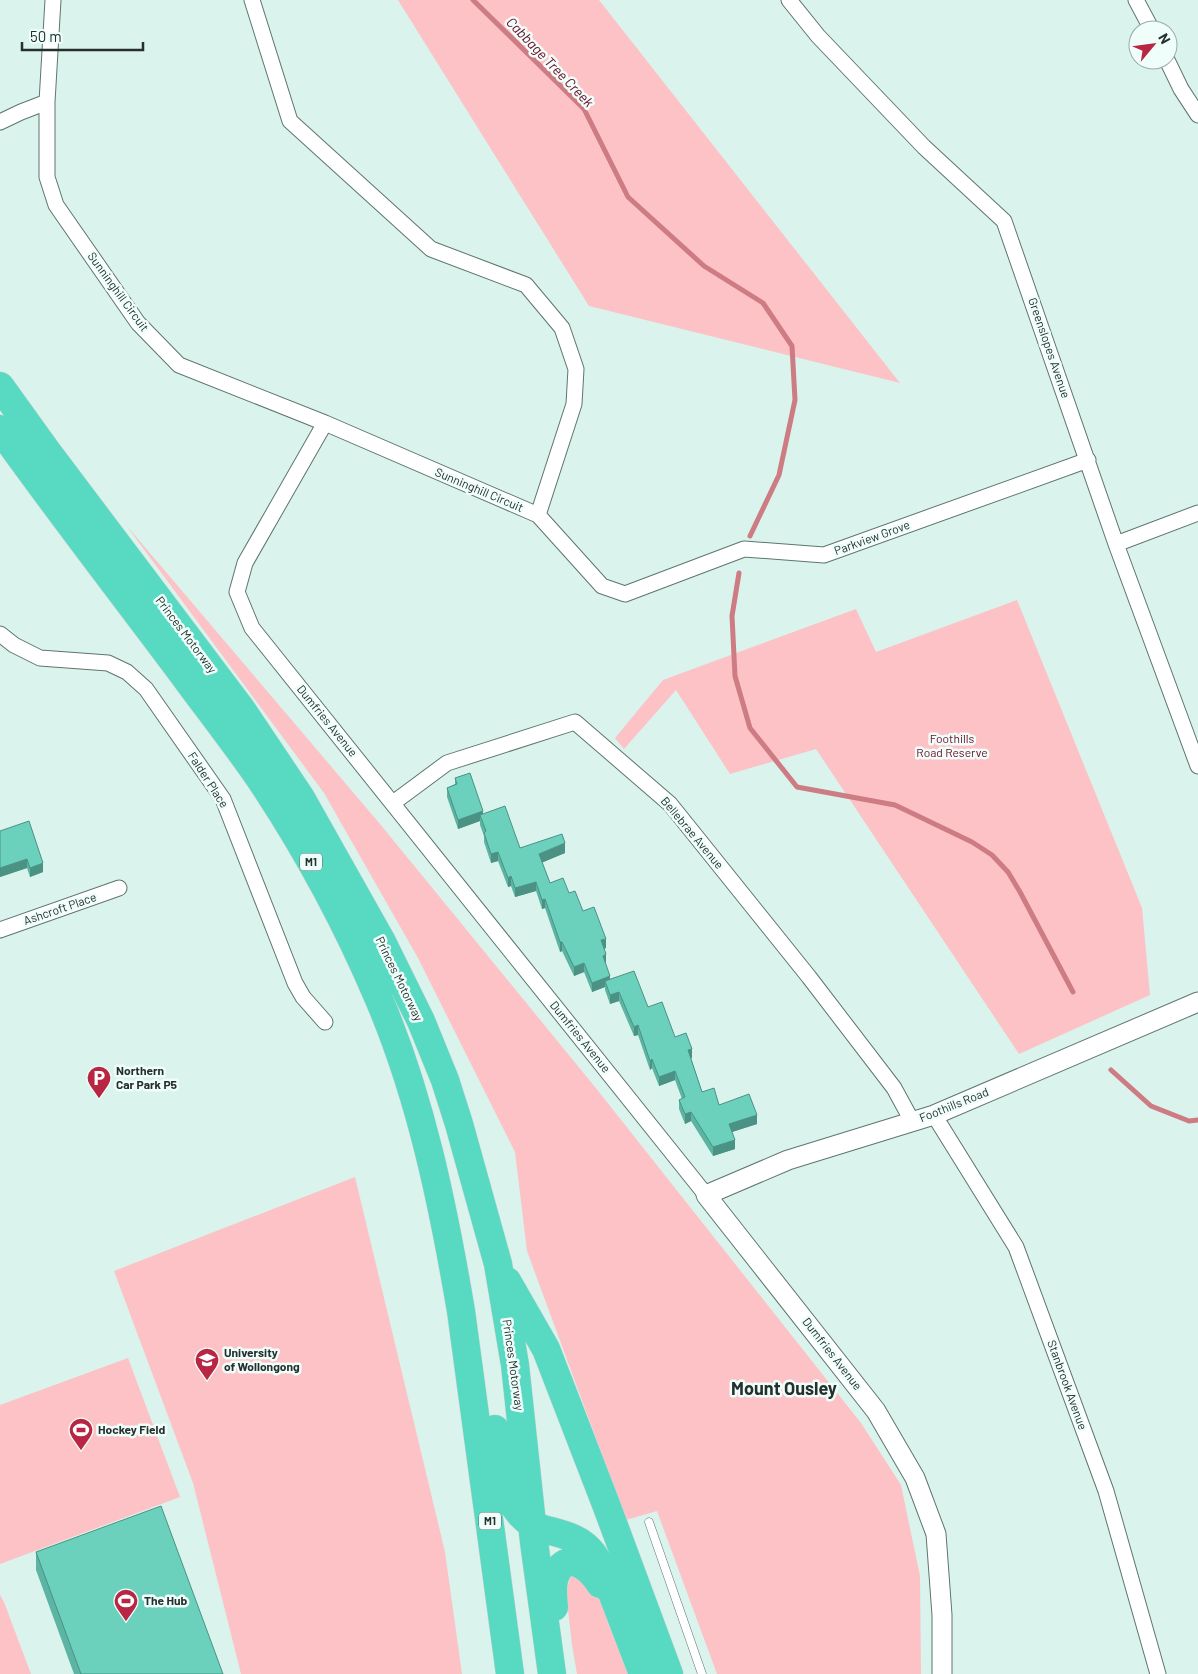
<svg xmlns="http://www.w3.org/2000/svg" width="1198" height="1674" viewBox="0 0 1198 1674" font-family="Barlow,sans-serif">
  <rect width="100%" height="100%" fill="#daf3ed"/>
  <path fill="#fdc2c5" d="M398,0H599L900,383L589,306Z
    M126,525L380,824L595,1087L861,1423L901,1485L920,1576L921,1674H717L657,1511L626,1520L527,1251L515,1152L418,958L324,793Z
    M1017,600L1142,908L1150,995L1019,1054L816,749L730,774L676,690L624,749L615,738L663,680L856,609L876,652Z
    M355,1177L445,1552L462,1674H241L193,1483L114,1271Z
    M128,1358L180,1497L0,1564V1405Z
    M572,1573L601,1598L628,1674H577L572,1645L566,1591Z
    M0,1595L4,1602L31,1674H0Z"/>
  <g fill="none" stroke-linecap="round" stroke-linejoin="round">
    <path stroke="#cc7c82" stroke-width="5" d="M473,0L584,109L628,197L704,266L763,303L792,346L795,400L779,475L750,536
      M739,573L732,616L735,676L750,728L797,787L895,805L972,842L992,855L1008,872L1020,892L1073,992
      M1111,1070L1151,1106L1189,1121L1198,1120"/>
    <defs>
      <path id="service" d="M649,1522L702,1674"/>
      <path id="minor" d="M53,0L47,102V177L56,205L138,323L179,365L325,423L538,515L602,586L625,594L744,549L824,555L1088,460
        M252,0L290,121L431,249L526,285L562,328L576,369L574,404L538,515
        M789,0L818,36L924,147L1004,221L1116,544L1198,766
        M1136,0L1152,30
        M1167,60L1181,89L1198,115
        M0,122L21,112L47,102
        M325,423L245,563L237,592L252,628L706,1195
        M1116,544L1198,513
        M0,634L14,645L40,658L108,663L127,672L146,689L223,799L295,983L303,997L325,1022
        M393,803L447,763L575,722L670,804L809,977L894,1088L912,1121
        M0,930L119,888
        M934,1115L1016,1247L1106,1491L1158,1674"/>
      <path id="tertiary" d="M942,1674V1615L936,1534L915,1478L876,1411L706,1195L788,1160L934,1115L1198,1002"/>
      <path id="motorway" d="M0,386L46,450L242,710L301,798L381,940L421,1021L445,1080L459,1124L498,1264L515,1365L534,1542L552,1674
        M0,429C60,513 123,594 185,677C210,711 236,744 260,779C306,848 346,922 378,997C421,1097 443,1205 461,1311L510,1674
        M507,1281L546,1349L607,1507L669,1674
        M495,1429C502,1467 502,1519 547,1530C565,1535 581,1538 593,1554C604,1570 610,1588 617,1606C626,1629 634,1651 643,1674
        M554,1607C553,1598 552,1589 554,1580C563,1548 589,1565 600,1584"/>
    </defs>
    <use href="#service" stroke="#5f7570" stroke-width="9"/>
    <use href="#minor" stroke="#5f7570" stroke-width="17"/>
    <use href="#tertiary" stroke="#5f7570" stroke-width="21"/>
    <use href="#motorway" stroke="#d3d5d5" stroke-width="29"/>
    <use href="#service" stroke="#fff" stroke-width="8"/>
    <use href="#minor" stroke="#fff" stroke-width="15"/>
    <use href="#tertiary" stroke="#fff" stroke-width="19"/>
    <use href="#motorway" stroke="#57d9c2" stroke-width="28"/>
  </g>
  <path fill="#5cb4a3" d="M455,778L483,814L520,848L565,853L542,862L550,883L569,893L583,911L606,948L604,949L605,963L610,979L648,1007L675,1037L692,1058H691L702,1092L719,1105L757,1124L732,1132L735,1149L713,1156L691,1121L685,1124L679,1109V1100L682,1099L675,1080L659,1086L652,1068L650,1070L638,1035L634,1036L619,1001L610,1004L605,990V987L592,992L584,972L574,976L562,951L560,952L545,908L542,909L536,891L515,897L511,886L508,887L498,861L491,863L484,842V836L480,825V821L458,829L447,797V788L455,784Z
    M0,831L43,872L30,877L27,868L0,877Z
    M36,1552L223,1674H74L36,1570Z"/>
  <path fill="#4b9284" d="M483,811V820L480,815V821L458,829V820Z
    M565,843V853L539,864V854Z
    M498,852V861L491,863V854Z
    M27,859V868L0,877V868Z
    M43,863V872L30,877V868Z
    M511,876V886L508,887V878Z
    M536,882V891L515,897V888Z
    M545,899V908L542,909V900Z
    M606,939V948L601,950V940Z
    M560,942H562V951L560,952Z
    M606,954V963L603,965V956Z
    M584,963V972L574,976V967Z
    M610,976V985L605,981V987L592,992V983Z
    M619,992V1001L610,1004V995Z
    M638,1025V1035L634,1036V1027Z
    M692,1049V1058L688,1059V1050Z
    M652,1059V1068L650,1070V1061Z
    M675,1071V1080L659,1086V1077Z
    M691,1112V1121L685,1124V1114Z
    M757,1115V1124L729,1133V1124Z
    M735,1140V1149L713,1156V1147Z"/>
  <path fill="#6bd1bd" stroke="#4b9284" d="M470,773L483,811L458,820L447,788L457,784L455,778Z
    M505,806L520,848L562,834L565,843L539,854L550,883L563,878L569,893L575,891L583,911L594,907L606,939L601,940L606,954L603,956L610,976L592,983L584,963L574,967L562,942H560L545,899L542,900L536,882L515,888L511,876L508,878L498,852L491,854L484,833L486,831L480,815Z
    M29,821L43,863L30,868L27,859L0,868V831Z
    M634,971L648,1007L662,1002L675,1037L686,1033L692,1049L688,1050L702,1092L714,1088L719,1105L749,1094L757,1115L729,1124L735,1140L713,1147L691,1112L685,1114L679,1100L685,1097L675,1071L659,1077L652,1059L650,1061L638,1025L634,1027L619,992L610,995L605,981Z
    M161,1506L223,1674H81L36,1552Z"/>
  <defs>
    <symbol id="parking-pin" viewBox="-11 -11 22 30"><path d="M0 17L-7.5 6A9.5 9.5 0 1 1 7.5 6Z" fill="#b82643" stroke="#effefa"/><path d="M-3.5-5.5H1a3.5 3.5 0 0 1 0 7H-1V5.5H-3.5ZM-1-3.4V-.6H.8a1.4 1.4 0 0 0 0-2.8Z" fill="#fff"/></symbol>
    <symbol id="university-pin" viewBox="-11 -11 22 30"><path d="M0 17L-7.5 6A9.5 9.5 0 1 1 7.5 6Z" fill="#b82643" stroke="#effefa"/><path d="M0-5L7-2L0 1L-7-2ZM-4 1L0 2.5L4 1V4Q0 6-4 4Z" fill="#fff"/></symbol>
    <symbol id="stadium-pin" viewBox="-11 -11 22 30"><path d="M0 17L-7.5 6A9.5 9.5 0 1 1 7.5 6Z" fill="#b82643" stroke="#effefa"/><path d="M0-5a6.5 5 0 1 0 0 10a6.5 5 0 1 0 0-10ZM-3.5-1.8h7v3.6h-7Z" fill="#fff"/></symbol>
  </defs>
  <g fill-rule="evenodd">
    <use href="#parking-pin" x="85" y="1064" width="28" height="38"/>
    <use href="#university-pin" x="193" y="1346" width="28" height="38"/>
    <use href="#stadium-pin" x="67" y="1416" width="28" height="38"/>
    <use href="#stadium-pin" x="112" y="1587" width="28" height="38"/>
  </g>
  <g text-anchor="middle" stroke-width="5" stroke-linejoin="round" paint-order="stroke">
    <g fill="#effefa" stroke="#626d6a" stroke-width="1">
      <rect x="300" y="853.5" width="22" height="17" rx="4"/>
      <rect x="479" y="1512.5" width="22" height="17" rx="4"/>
    </g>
    <g font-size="11" font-weight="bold" fill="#252f2c">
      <text x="311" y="866">M1</text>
      <text x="490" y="1525">M1</text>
    </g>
    <g font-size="12" fill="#252f2c" stroke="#effefa">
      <text transform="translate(118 292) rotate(54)" y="4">Sunninghill Circuit</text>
      <text transform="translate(1049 348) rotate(71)" y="4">Greenslopes Avenue</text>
      <text transform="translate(479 490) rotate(23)" y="4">Sunninghill Circuit</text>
      <text transform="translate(872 538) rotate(-20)" y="4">Parkview Grove</text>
      <text transform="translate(186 635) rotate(53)" y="4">Princes Motorway</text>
      <text transform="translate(327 721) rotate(51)" y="4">Dumfries Avenue</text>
      <text transform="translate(208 780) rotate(57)" y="4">Falder Place</text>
      <text transform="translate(692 833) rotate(50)" y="4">Bellebrae Avenue</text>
      <text transform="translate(60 909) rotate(-19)" y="4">Ashcroft Place</text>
      <text transform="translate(399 979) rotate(64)" y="4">Princes Motorway</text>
      <text transform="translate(580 1037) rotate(51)" y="4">Dumfries Avenue</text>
      <text transform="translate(954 1105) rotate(-22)" y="4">Foothills Road</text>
      <text transform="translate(832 1354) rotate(52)" y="4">Dumfries Avenue</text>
      <text transform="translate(513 1365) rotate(82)" y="4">Princes Motorway</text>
      <text transform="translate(1067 1385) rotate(70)" y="4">Stanbrook Avenue</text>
    </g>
    <g font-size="12" fill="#6f0b23" stroke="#effefa">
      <text x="952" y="743">Foothills<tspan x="952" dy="14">Road Reserve</tspan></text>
    </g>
    <g font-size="12" font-weight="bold" fill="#252f2c" stroke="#effefa" text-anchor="start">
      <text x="116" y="1075">Northern<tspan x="116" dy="14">Car Park P5</tspan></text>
      <text x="224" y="1357">University<tspan x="224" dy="14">of Wollongong</tspan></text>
      <text x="98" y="1434">Hockey Field</text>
      <text x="144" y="1605">The Hub</text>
    </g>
    <g font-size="14" font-style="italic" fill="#6d0922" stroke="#effefa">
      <text transform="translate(550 62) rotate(46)" y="5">Cabbage Tree Creek</text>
    </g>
    <g font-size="18" font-weight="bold" fill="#252f2c" stroke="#effefa">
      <text x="784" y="1395">Mount Ousley</text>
    </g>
  </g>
  <g transform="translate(1153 45) rotate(61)"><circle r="24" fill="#effefa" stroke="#9eaba8"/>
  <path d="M0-4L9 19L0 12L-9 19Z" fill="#b82643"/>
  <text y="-8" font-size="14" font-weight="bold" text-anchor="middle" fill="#252f2c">N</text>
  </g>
  <path d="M22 42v8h121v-8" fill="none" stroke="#252f2c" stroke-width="2.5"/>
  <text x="30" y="42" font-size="15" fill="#252f2c" stroke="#effefa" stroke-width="4" paint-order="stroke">50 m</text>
</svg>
